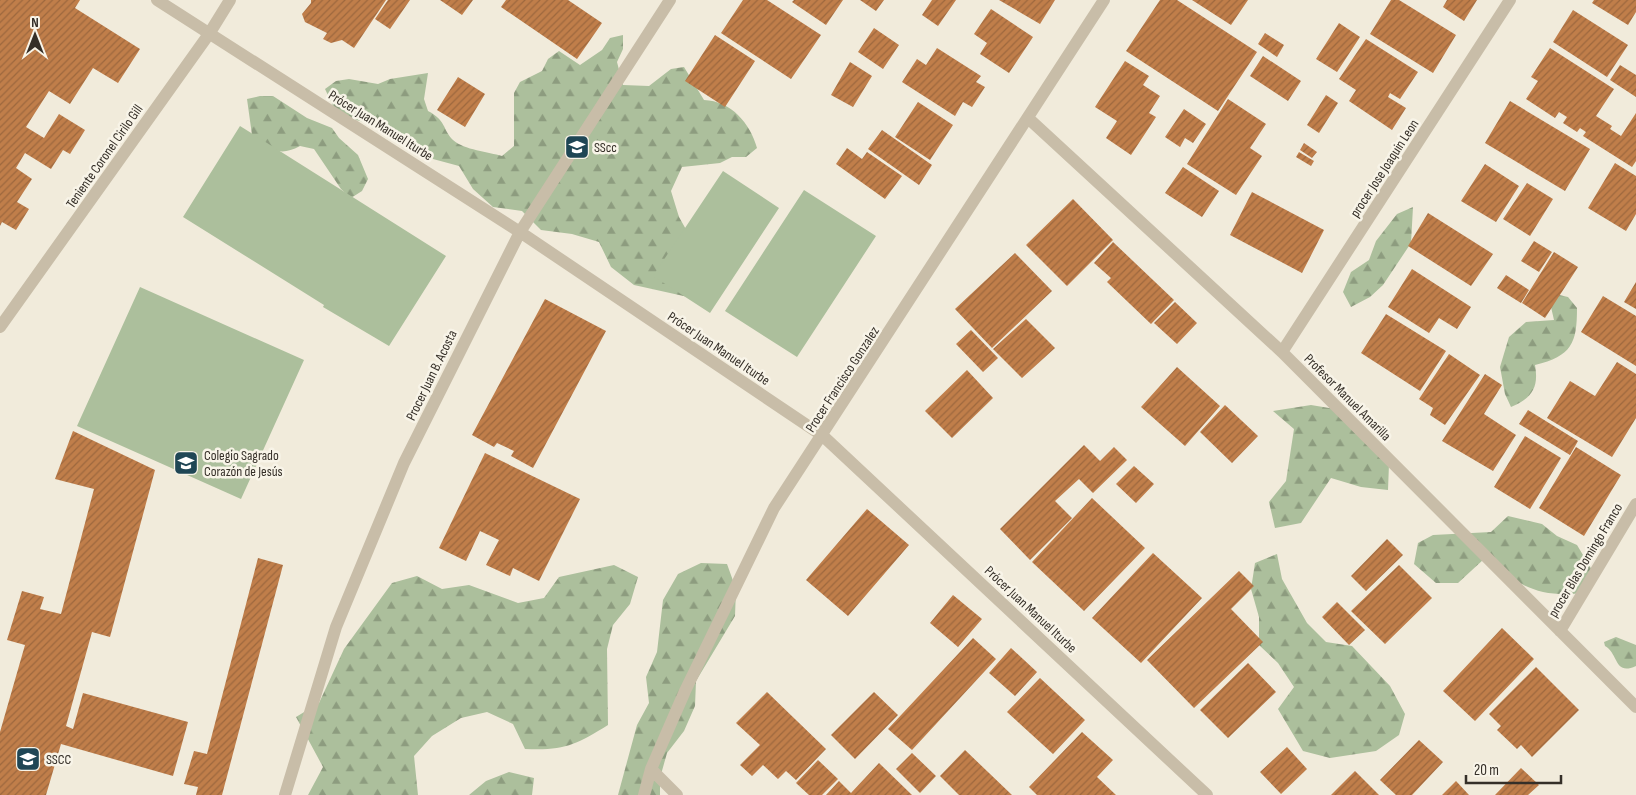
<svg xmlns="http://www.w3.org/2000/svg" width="1636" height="795" viewBox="0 0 1636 795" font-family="'Sofia Sans Condensed',sans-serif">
  <defs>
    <pattern id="forest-firs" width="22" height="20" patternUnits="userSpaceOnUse" patternTransform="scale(1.25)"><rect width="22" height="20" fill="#acbf9c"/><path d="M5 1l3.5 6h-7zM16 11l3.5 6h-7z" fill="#8d9c7f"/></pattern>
    <pattern id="building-hatch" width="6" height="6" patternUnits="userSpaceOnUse" patternTransform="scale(1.25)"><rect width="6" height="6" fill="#c07e4a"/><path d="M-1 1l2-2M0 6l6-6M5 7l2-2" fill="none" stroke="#9d683e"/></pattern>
  </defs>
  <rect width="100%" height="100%" fill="#f1ebdb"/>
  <path fill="url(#forest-firs)" d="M623,35V49L617,62L623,85L649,86L671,69L684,67L704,100C731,101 750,123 757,148L746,157H732L720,163L682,167L671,191L679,217L692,240L688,297L634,285L611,267L599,242L572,234L541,230L522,211L493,207L473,189L459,166L433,159L391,128L338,116L325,89L336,81L349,79L378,84L390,79L428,73L424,99L428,111C447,121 442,129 453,140C464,150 489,152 502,156L514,146V93L520,82L542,71L548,59L559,51L580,65L602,50L610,38Z
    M260,96H273L307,118L332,128L339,138L358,155L368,179L362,191L351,198L341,189L314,149L300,146C278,158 270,148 252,135L247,99Z
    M1413,207L1411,243L1383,285L1370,297L1351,307L1343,292L1351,272L1369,260L1376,241L1397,214Z
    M1555,294L1568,297L1577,308C1577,343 1572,356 1535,365C1539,388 1532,398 1511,407L1505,394L1500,367L1509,337L1526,322L1554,320L1551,307Z
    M1311,405L1335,409L1389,464L1388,490L1361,487L1331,478L1301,523L1275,528L1269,502L1286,481L1294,429L1273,411Z
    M1508,516L1542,524L1557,536L1577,545L1595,575L1585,593C1537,598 1521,586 1484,559L1458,583H1436L1414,564L1418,543L1433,535L1491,532Z
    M1277,554L1282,579L1307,623L1326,642L1352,646L1390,686L1405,714L1399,735L1376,751L1330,758L1303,751L1278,709L1294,687L1278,663L1259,645V617L1251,589L1255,563Z
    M701,563L727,564L736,589L735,616L696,681L695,706L684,731L667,753L660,778V795H618L637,725L649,703L646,677L657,652L663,600L678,574Z
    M614,565L638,577L630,604L613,625L607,649L608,725C576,745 563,751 525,749L513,724L487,712L461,718L432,736L414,756L418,795H308L323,767L296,717L319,703L344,649L392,583L417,576L442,589L469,585L518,603L544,598L559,577Z
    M1616,637L1636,645V666C1614,676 1619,654 1605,646L1604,642Z
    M509,772L534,778L532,795H469L486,781Z"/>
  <path fill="#acbf9c" d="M240,126L446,256L389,346L323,307L324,305L183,217Z
    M723,171L779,208L710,313L653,276Z
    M804,190L876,236L797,357L725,311Z
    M140,287L304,360L241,499L77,426Z"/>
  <path fill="url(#building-hatch)" d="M0,0H80L75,8L140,49L118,83L93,68L70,104L49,91L26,127L44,138L59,114L85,130L70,154L63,150L51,169L25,153L16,168L32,179L17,202L29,209L16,230L2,222L0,226Z
    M311,0H386L354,48L342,40L331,43L323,39L327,33L305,22L302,14L311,3Z
    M388,0H410L390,29L375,19Z
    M440,0H473L462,15Z
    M506,0H568L602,23L577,59L501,7Z
    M743,0H767L821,35L791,79L721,33Z
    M794,0H843L826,25L792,2Z
    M860,0H884L876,11Z
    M932,0H956L938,26L922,15Z
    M999,0H1055L1040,24Z
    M1160,0H1177L1257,52L1218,111L1126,51Z
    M1192,0H1248L1231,25Z
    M1391,0H1399L1456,35L1433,73L1370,34Z
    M1447,0H1477L1464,21L1443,7Z
    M1594,0H1636V12L1628,25L1592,3Z
    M991,9L1033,37L1009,73L980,54L987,43L974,34Z
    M1573,10L1628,45L1607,77L1553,42Z
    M1339,23L1360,37L1337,72L1316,59Z
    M874,28L899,45L883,69L858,52Z
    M1265,33L1284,45L1277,57L1258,44Z
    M715,35L755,61L725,107L685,81Z
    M1366,39L1418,72L1400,99L1390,93L1388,97L1406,108L1392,130L1349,101L1356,90L1339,79Z
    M937,48L981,76L976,82L985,87L972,107L963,102L955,116L902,82L917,59L926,65Z
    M1550,48L1614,89L1596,116L1612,126L1610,129L1621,136L1636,113V161L1632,167L1583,136L1586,132L1580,128L1577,132L1563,123L1567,117L1559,112L1555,118L1526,99L1538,81L1531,77Z
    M1263,56L1301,81L1288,101L1250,76Z
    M1125,61L1149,76L1143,85L1160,96L1149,113L1156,117L1131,155L1106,138L1117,121L1095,107Z
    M850,62L872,76L853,107L831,95Z
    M1620,65L1636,75V97L1610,80Z
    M458,77L485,94L465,127L437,110Z
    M1326,95L1338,103L1319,133L1307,125Z
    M1228,99L1266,124L1250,148L1262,156L1236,195L1187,164Z
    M1510,101L1590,149L1565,191L1485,143Z
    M918,102L953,125L930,160L895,137Z
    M1184,109L1206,124L1193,143L1185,138L1180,147L1165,137Z
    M882,130L932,165L919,185L868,149Z
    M1304,143L1317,152L1312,158L1300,150Z
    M847,148L862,159L867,152L902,176L885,199L836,164Z
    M1299,152L1314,161L1311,166L1296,157Z
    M1615,163L1636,176V214L1626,231L1588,208Z
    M1485,164L1519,186L1496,222L1461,201Z
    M1183,167L1219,191L1202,217L1165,193Z
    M1527,183L1553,199L1530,236L1503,219Z
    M1252,192L1324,230L1302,273L1230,235Z
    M1073,199L1113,240L1067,286L1026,245Z
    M1428,213L1493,254L1471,286L1408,246Z
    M1534,241L1552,252L1539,272L1521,261Z
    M1113,242L1174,300L1151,324L1107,282L1111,278L1094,263Z
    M1554,252L1578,267L1545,318L1522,303Z
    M1015,253L1052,291L992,348L955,309Z
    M1412,269L1471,307L1457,329L1439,318L1429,333L1388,307Z
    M1506,275L1529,290L1521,303L1497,288Z
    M1636,282V309L1624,302Z
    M1603,296L1636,316V366L1581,332Z
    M545,299L606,331L533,468L511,456L514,451L497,443L494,447L472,435Z
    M1175,302L1197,323L1177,344L1154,323Z
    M1386,314L1446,351L1420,391L1361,353Z
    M1026,319L1055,348L1022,378L993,349Z
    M971,330L998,358L983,372L956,344Z
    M1449,354L1480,375L1445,425L1430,415L1433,408L1419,399Z
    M1617,362L1636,374V418L1612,457L1547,418L1570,381L1595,396Z
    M1177,367L1220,406L1185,446L1141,407Z
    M967,370L993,398L952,438L925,411Z
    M1485,374L1502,385L1484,414L1516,435L1493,471L1442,441Z
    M1225,405L1258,436L1232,463L1200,432Z
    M1528,410L1578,441L1570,455L1519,424Z
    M73,431L155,470L110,637L92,632L66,726L73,729L83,693L188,722L173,776L61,744L46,795H0V732L25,645L7,640L22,591L44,597L40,609L61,614L94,489L55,479Z
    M1525,436L1561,458L1530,509L1494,487Z
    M1084,445L1100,461L1114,447L1127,460L1093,493L1079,479L1055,501L1072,518L1030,560L1000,529Z
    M1576,447L1621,475L1584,536L1539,508Z
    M485,453L580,499L539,581L513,568L510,576L486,565L499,540L480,531L466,561L439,548Z
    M1134,466L1154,484L1136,503L1116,484Z
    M1092,498L1145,548L1084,611L1032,562Z
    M867,509L909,545L848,616L806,580Z
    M1387,539L1403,555L1366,591L1351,576Z
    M1153,553L1202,598L1141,663L1092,618Z
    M258,558L283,565L222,795H196L198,787L184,784L194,751L207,754Z
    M1399,565L1432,598L1385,644L1351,611Z
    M1239,571L1254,586L1231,609L1263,642L1194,708L1147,660Z
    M953,595L982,619L958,647L930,623Z
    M1337,602L1365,630L1349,645L1322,617Z
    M1502,628L1534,659L1475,721L1443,691Z
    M973,638L996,659L912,750L888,729Z
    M1011,648L1037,672L1015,696L989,673Z
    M1248,663L1276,692L1228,738L1200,710Z
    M1536,667L1579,710L1532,757L1521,745L1517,749L1497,730L1501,726L1489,714Z
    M1040,678L1085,720L1053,754L1007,712Z
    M767,692L826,749L796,780L786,771L778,779L763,765L752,776L740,765L760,745L736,723Z
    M874,692L898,715L855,759L831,735Z
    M1082,732L1113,760L1097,777L1116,795H1037L1029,787Z
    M1419,740L1443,762L1412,795H1396L1380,780Z
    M1287,747L1307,769L1281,794L1260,772Z
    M965,750L1012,795H959L940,776Z
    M912,753L936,776L920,793L896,769Z
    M818,760L838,779L822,795H809L796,783Z
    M879,763L912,795H826L839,781L851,793Z
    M1521,768L1539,785L1528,795H1495Z
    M1355,771L1379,795H1331Z
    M1456,781L1469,795H1442Z"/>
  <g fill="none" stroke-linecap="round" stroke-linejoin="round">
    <path stroke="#c8bda8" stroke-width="12" d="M157,0L520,232L823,436L1207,795
      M1028,118L1282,352L1636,707
      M0,327L209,34L230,0
      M1282,352L1510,0
      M1560,631L1636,504
      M651,769L677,795
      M285,795L336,627L404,463L520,232L670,0
      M644,795L651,769L685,691L774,508L1104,0"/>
  </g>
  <defs>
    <symbol id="school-square" viewBox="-11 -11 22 22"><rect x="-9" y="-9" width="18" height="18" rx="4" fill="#1f4655" stroke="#f8f4e8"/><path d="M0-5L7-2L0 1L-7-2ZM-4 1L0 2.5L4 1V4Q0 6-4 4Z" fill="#fff"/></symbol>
  </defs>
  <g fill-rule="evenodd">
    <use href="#school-square" x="563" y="133" width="28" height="28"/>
    <use href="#school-square" x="172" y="449" width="28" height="28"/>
    <use href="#school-square" x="14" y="745" width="28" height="28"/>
  </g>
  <g text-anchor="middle" stroke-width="5" stroke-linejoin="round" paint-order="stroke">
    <g font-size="14" fill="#352f28" stroke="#f8f4e8">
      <text transform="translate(381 125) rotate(32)" y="5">Prócer Juan Manuel Iturbe</text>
      <text transform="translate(104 156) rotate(-55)" y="5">Teniente Coronel Cirilo Gill</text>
      <text transform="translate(1384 168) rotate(-57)" y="5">procer Jose Joaquin Leon</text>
      <text transform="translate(719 348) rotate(34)" y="5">Prócer Juan Manuel Iturbe</text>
      <text transform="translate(431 375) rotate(-64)" y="5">Procer Juan B. Acosta</text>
      <text transform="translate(842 379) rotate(-57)" y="5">Procer Francisco Gonzalez</text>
      <text transform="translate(1348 397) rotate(45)" y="5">Profesor Manuel Amarilla</text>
      <text transform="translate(1585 560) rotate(-59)" y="5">procer Blas Domingo Franco</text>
      <text transform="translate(1031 609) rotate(43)" y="5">Prócer Juan Manuel Iturbe</text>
    </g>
    <g font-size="14" fill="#352f28" stroke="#f8f4e8" text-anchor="start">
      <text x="594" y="152">SScc</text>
      <text x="204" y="460">Colegio Sagrado<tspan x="204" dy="16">Corazón de Jesús</tspan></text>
      <text x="46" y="764">SSCC</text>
    </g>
  </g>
  <g transform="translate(35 35)" stroke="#f8f4e8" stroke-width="4" paint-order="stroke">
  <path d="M0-4L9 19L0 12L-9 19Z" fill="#352f28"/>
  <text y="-8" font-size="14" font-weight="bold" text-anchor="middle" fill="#352f28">N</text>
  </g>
  <path d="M1466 775v8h95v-8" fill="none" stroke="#352f28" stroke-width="2.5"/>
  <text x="1474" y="775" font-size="15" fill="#352f28" stroke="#f8f4e8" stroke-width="4" paint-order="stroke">20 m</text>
</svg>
